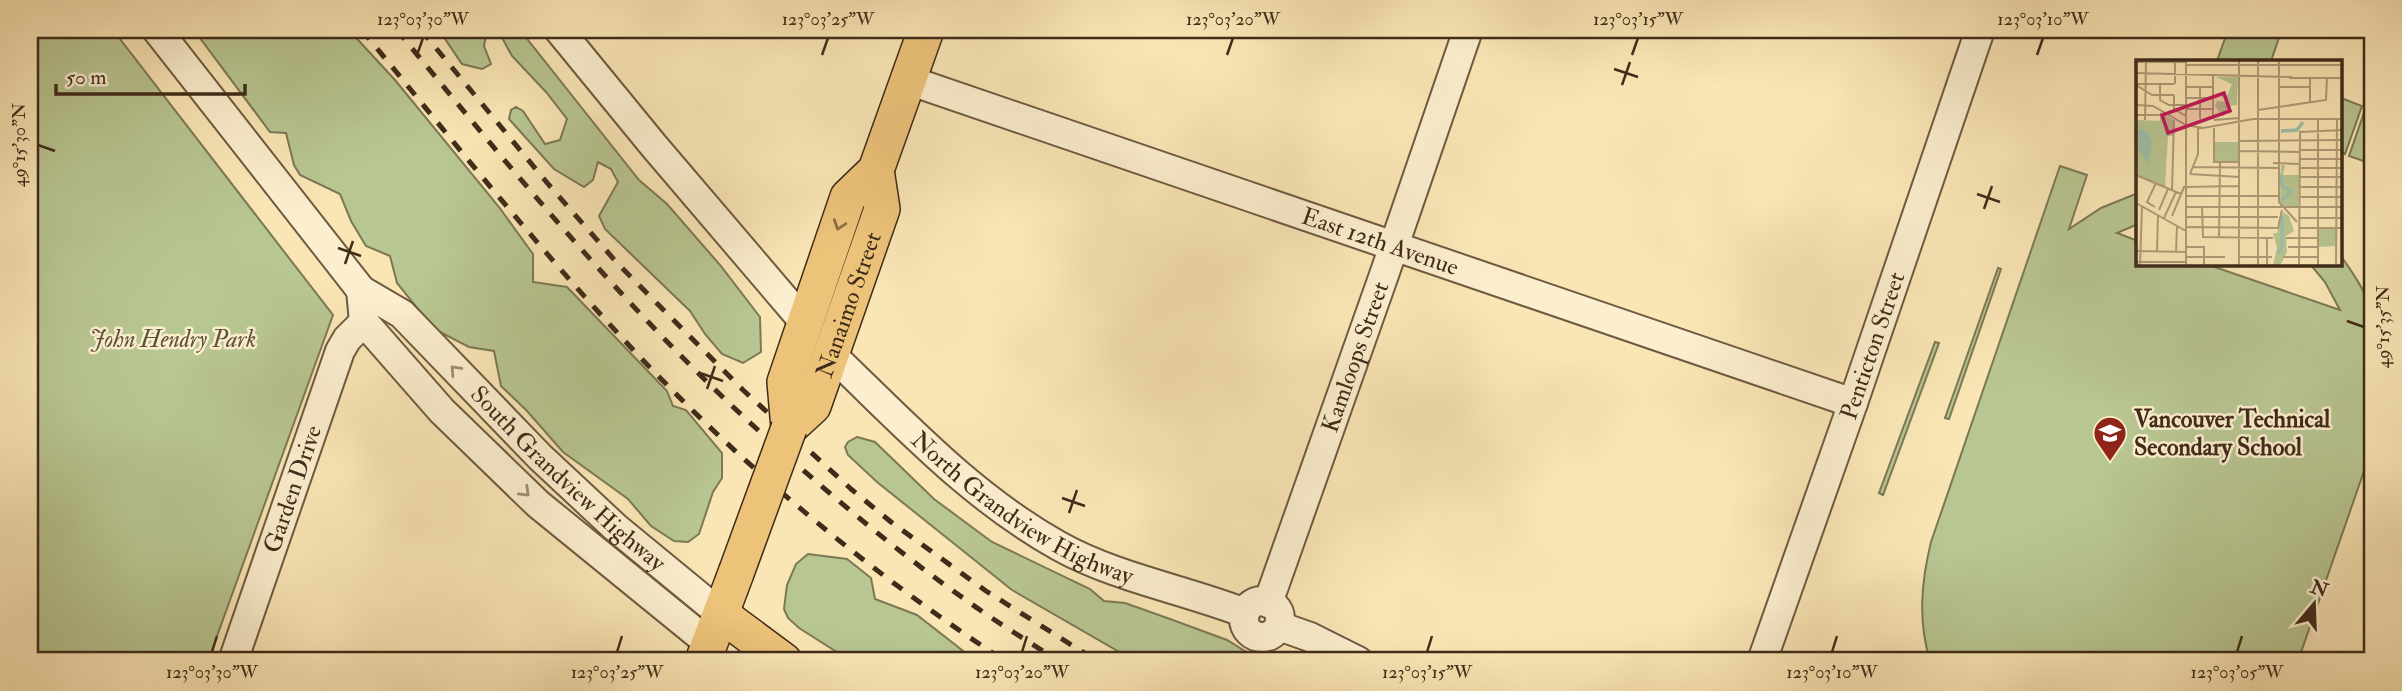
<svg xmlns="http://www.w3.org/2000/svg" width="2402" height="691" viewBox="0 0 2402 691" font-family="'IM FELL Double Pica',serif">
  <rect width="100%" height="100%" fill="#fae6b5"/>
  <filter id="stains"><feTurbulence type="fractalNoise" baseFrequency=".00286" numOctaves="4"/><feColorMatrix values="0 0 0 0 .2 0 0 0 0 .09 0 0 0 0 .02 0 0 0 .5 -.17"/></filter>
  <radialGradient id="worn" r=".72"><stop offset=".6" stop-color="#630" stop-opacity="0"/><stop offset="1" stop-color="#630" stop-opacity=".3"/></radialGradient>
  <path fill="#b8c692" stroke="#7c7856" stroke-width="2" d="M30,30H113L333,315L208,661H30Z
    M194,30H349L395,80L499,207L533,254V282L567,287L667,391L673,406L686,410L722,453V478L713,492L699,534L688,542L674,541L651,526L628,499L563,452L527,411L501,386L494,351L469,347L434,329L397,283L390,256L366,246L351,221L340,194L300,175L294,165L286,133L270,132Z
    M439,30H487L484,46L491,64L482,69L462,64Z
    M498,30H520L639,180L667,204L720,265L760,317L761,352L743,363L722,354L705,334L690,311L605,229L599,216L618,182L611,169L598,162L593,180L584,187L554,169L509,119L511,110L516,107L523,111L545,144L560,140L567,119L546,92L512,56Z
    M2228,30H2265L2280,35L2271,61H2217Z
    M2341,98L2362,106L2345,154L2341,152Z
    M2366,107L2372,109V164L2349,156Z
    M2060,166L2087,175L2069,229L2101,208L2138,193V224L2117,233L2138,241V264H2206L2340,310L2325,282L2310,264H2341V256C2353,273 2366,292 2372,312V448L2298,661H1930C1918,621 1921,583 1931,542Z
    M1998,268L2001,269L1949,419L1945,418Z
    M1935,342L1939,343L1883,495L1879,493Z
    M857,437L875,442L934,499L992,542L1090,589L1104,601L1125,603L1170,619L1227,640L1248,653L1249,661H1135L1012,590L877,482L848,455L845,447L848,442Z
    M808,554L847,559L871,578L875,599L917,615L976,661H851L799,628L788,618L784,609L787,585L796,564Z"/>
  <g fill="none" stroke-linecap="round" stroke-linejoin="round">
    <defs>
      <g id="minor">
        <path id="s1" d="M157,30L361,290L402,314L540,457L615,527L722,615"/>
        <path d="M559,30L654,146L805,323"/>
        <path id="s2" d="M908,80L1853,403"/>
        <path d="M361,290L364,322L442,411L538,504L710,644"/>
        <path id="s3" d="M831,354C903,423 971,497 1059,546C1114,577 1186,590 1245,613"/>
        <circle cx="1262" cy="619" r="18"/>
        <path id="s4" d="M1268,603L1385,272L1468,30"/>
        <path d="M1279,626L1310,637L1358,661"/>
        <path id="s5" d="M233,661L340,351L347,339L364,322"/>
        <path id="s6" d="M1762,661L1853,403L1980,30"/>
      </g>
      <g id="major">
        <path d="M789,428L785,382L848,197L876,170L926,30"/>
        <path id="s7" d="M789,428L813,406L882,209L876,170"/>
        <path d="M722,615L784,661"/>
        <path d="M703,661L736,573"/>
      </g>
    </defs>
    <use href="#minor" stroke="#6e5a41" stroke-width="32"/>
    <use href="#major" stroke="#3f2b1a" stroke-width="38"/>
    <use href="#minor" stroke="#fcefcf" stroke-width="28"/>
    <use href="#major" stroke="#edc37a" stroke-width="35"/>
    <path stroke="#3f2b1a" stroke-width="5" stroke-dasharray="12 12" stroke-linecap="butt" d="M362,30C448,135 533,242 625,341C737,462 867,571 1005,661
      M397,30C514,173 631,316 769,440C832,496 897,552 966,600C996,622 1028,641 1058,661
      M421,30L549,185L618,264L743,390L851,489L891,522L986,591L1097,661"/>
    <defs>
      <path id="major-bridge" d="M736,573L789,428"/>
    </defs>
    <use href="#major-bridge" stroke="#3f2b1a" stroke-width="38" stroke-linecap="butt"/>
    <use href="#major-bridge" stroke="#edc37a" stroke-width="35"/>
  </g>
  <defs><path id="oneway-chevron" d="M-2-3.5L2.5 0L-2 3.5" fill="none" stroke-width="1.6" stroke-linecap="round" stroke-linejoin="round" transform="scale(1.75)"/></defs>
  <use stroke="#8d6f45" href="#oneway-chevron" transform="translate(839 225) rotate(109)"/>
  <g stroke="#9e8d74">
    <use href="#oneway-chevron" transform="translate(455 370) rotate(-133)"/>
    <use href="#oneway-chevron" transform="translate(525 492) rotate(44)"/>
  </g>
  <path fill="none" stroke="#3f2b1a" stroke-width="2.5" d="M417,55L423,38M822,55L828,38M1227,55L1233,38M1632,55L1638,38M2037,55L2043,38M1614,69L1638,77M1622,85L1630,62M38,145L55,151M1977,194L2000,202M1984,209L1992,186M338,248L361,256M345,264L353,241M2347,321L2364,327M700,373L723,381M707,389L715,366M1062,498L1085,506M1069,513L1077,490M212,652L217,636M617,652L622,636M1022,652L1027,636M1427,652L1432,636M1832,652L1837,636M2237,652L2242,636"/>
  <defs>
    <symbol id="school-pin" viewBox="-11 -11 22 30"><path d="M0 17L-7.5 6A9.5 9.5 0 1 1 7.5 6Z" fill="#8f2418" stroke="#fcefcf"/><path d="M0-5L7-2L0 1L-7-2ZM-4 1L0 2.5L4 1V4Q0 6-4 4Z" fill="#fff"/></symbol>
  </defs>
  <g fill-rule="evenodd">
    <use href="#school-pin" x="2091" y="414" width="38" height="52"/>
  </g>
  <g text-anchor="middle" stroke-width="5" stroke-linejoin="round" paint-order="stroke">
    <g font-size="24" fill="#3f2b1a" stroke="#fcefcf">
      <text dy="8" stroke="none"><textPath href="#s2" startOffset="499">East 12th Avenue</textPath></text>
      <text dy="8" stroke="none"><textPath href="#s7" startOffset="140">Nanaimo Street</textPath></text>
      <text dy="8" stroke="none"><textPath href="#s6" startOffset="334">Penticton Street</textPath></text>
      <text dy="8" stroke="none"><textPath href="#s4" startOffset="261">Kamloops Street</textPath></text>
      <text dy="8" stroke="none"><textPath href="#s1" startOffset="612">South Grandview Highway</textPath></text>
      <text dy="8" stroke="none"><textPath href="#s5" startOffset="182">Garden Drive</textPath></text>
      <text dy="8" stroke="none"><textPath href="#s3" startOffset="248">North Grandview Highway</textPath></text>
    </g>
    <g font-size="24" font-style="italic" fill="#5d5238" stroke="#fcefcf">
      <text x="173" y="347">John Hendry Park</text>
    </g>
    <g font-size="24" font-weight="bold" fill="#3f2b1a" stroke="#fcefcf" text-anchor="start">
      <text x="2134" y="427">Vancouver Technical<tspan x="2134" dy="28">Secondary School</tspan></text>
    </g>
  </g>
  <g transform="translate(2136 60)">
    <rect width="206" height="206" fill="#fae6b5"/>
    <path d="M80,17H102L101,45L92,46L87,57L79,46L81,41L91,42L84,35L91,36L96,24ZM24,52L38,60L37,76H32L29,127L0,115V60L24,61ZM78,82H103V102H78ZM145,105H149L147,115H163L162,146H144ZM147,152L153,156L158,171L150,176L151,192L144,206H137L141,188L137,173H141ZM183,169H200V186L183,187Z" fill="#b8c692"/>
    <path d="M4,69L12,72L16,83L12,104L1,87L0,71Z" fill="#9fc0a8"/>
    <path fill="none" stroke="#9fc0a8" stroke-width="3.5" d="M145,71L161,70L167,62M145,114L146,126L155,131L146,141M141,194L146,186V156"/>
    <path fill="none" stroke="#af9b77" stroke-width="2" d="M143,0V142L161,162M0,2H50M51,5H207M0,13L156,17M174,17V43M153,18H207M0,24H38M24,24V40L33,45H50M39,24V1M0,25L16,35H38M50,27H77M142,27H174M38,35V49L50,56M50,38H78M0,45L17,46L50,65M50,49H78M122,50L190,40L191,17M0,55H24M64,59V27M77,59V16M9,60L10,0M78,60L103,58M50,65L67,68L117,59H207M78,68V102H103M104,81L207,80M163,90H207M103,91L163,92M163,99H207M137,103L163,104M57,107L142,108M163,108H207M54,114L103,117M54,114L62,94V67M0,115L45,134M163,117H207M163,127H207M36,130L38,60M50,136H143M163,137H207M0,143L50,171M66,146L67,177L137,178M19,147L11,142L20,123M50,147H207M23,150L32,129M36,156L48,127L103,126M50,157H142M28,158L40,132M163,158H207M51,167L142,168L146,150M163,168H207M83,177L84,102M150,178H182M50,181V0M50,181V206M51,187H68V206M152,187H182M0,191L50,192M21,191L22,155M40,192L41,166M50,197H89M103,197H136M147,197H182M0,202H50M4,206L6,146M50,206H103M103,206V0M112,206H122V0M131,206V178M163,206L164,72L207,70M182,206V60M200,206L201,60"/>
    <path fill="#c2185b" fill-opacity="0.15" stroke="#c2185b" stroke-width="3.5" d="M88,33L94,51L32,73L26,55Z"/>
    <rect width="206" height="206" fill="none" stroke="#3f2b1a" stroke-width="3.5"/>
  </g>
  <rect width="2402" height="691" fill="none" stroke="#fae6b5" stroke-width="77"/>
  <g transform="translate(2314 604) rotate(19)" stroke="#fcefcf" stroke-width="5" paint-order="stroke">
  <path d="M0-5L12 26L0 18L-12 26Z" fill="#3f2b1a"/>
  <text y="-10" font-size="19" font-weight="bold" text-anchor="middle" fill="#3f2b1a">N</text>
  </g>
  <path d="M56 84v10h189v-10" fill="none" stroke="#3f2b1a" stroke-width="3.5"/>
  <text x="66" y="84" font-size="21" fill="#3f2b1a" stroke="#fcefcf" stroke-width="5" paint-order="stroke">50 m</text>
  <rect x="38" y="38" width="2326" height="614" fill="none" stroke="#3f2b1a" stroke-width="2.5"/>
  <g font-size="18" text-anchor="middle" fill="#3f2b1a">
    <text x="423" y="25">123°03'30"W</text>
    <text x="828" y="25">123°03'25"W</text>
    <text x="1233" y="25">123°03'20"W</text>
    <text x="1638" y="25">123°03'15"W</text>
    <text x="2043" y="25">123°03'10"W</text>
    <text transform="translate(19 145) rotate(-90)" y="6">49°15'30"N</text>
    <text transform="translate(2383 327) rotate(-90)" y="6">49°15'35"N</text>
    <text x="212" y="678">123°03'30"W</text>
    <text x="617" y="678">123°03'25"W</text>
    <text x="1022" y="678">123°03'20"W</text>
    <text x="1427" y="678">123°03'15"W</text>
    <text x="1832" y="678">123°03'10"W</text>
    <text x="2237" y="678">123°03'05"W</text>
  </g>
  <rect width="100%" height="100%" filter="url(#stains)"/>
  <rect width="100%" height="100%" fill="url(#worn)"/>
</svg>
